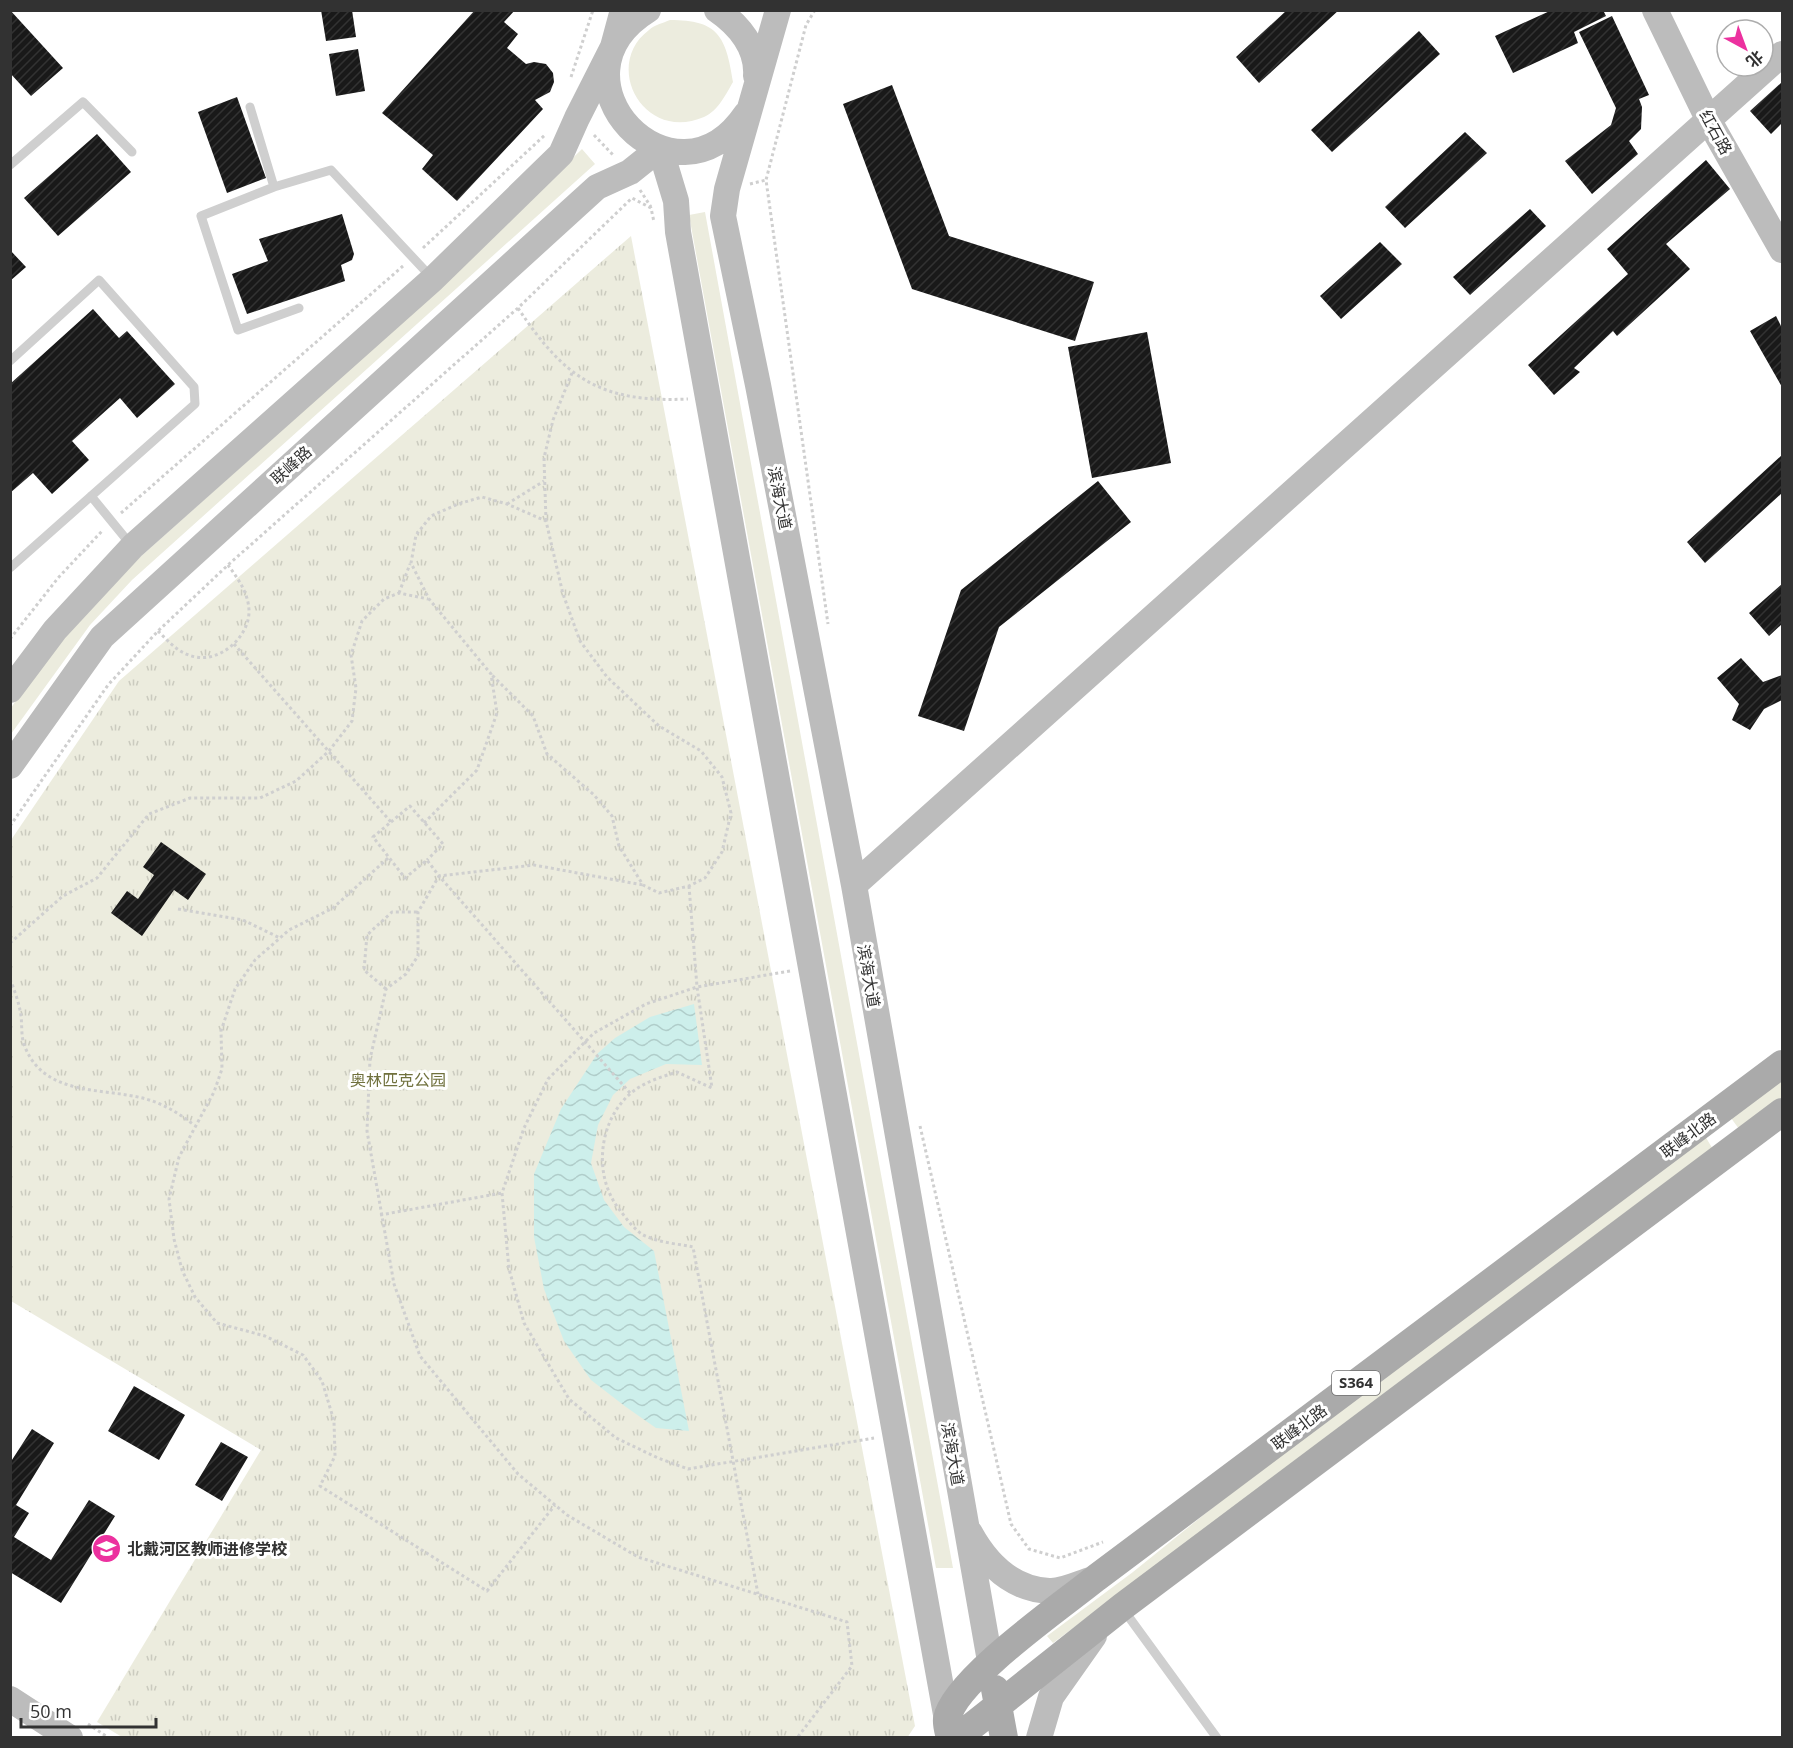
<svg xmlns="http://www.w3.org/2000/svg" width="1793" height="1748" viewBox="0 0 1793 1748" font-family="'Open Sans','Noto Sans SC',sans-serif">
  <defs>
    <pattern id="park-tufts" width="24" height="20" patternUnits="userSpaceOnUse" patternTransform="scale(1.5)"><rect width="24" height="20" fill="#ececde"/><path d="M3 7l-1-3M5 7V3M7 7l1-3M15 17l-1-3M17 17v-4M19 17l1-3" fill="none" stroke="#cbcbbf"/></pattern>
    <pattern id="water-waves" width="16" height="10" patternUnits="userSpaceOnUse" patternTransform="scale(1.5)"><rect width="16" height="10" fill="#cdefeb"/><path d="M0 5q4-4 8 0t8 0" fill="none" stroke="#b0cdca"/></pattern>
    <pattern id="building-hatch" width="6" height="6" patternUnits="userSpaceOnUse" patternTransform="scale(1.5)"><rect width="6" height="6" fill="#191919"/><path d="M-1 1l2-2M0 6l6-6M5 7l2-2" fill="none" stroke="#323232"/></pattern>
  </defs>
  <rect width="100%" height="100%" fill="#fff"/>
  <path fill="#ececde" d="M670,20C718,20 726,36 733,82C726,94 718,111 704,117C643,143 602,65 649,30C654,25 663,23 670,20Z
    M582,149L595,164L132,580L90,625L11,734V708L27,684L77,620L119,576L428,299Z
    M705,212L953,1568H936L689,215Z
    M1782,1079V1097L1739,1129L1731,1118Z
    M1705,1136L1714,1151L1053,1643L1047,1636L1133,1572L1227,1496Z"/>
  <path fill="url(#park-tufts)" d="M631,236L915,1726L907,1738L122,1737L97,1722L261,1450L11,1301V840L119,681Z"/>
  <path fill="url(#water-waves)" d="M694,1004L702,1065L666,1064L630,1079L613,1095L598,1125L591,1163L604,1200L624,1227L654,1251L689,1431L656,1428L626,1407L591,1380L564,1341L544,1289L534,1237V1174L561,1109L597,1054L615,1038L650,1017Z"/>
  <path fill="url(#building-hatch)" d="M10,10L63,68L31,96L10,73Z
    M321,10H352L356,37L326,41Z
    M475,10H515L504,22L518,34L507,48L526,64L534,62L546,64L553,73L554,82L550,92L535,100L543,109L457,201L422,169L433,155L382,113Z
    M1287,10H1339L1259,83L1236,57Z
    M1552,10H1603L1606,16L1574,32L1578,43L1513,73L1495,36Z
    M1612,16L1649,95L1639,99L1642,107L1641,129L1629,141L1638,154L1592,194L1565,161L1611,125L1616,108L1579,32Z
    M1419,31L1440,54L1332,152L1311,130Z
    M358,49L365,91L336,96L329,54Z
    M1782,82V123L1771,134L1750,111Z
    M892,85L949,236L1094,282L1075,341L912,289L843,104Z
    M237,97L266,178L227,193L198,112Z
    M1465,132L1487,153L1405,228L1385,207Z
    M97,134L131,172L58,236L24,198Z
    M1706,160L1730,189L1666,244L1690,269L1617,336L1613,331L1574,368L1580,372L1554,395L1528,365L1628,274L1607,249Z
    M1530,209L1546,226L1470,295L1453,277Z
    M342,214L354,254L352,260L341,265L345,281L247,314L232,274L268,261L259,239Z
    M1380,242L1402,264L1341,319L1320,296Z
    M10,250L26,267L10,281Z
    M93,309L119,338L127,331L175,384L137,418L120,398L72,441L89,460L52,494L33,473L10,493V384Z
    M1776,316L1782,328V387L1750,331Z
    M1147,332L1171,463L1092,478L1068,347Z
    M1782,455V493L1705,563L1687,542Z
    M1098,481L1131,522L999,627L964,731L918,716L961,590Z
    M1782,584V624L1769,636L1749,613Z
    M1741,658L1763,682L1782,675V700L1764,709L1750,730L1732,720L1739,704L1717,678Z
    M161,842L206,874L188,900L174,890L142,936L111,913L127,891L138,899L154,875L143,867Z
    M134,1386L185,1415L159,1460L108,1431Z
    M32,1429L54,1443L16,1505L29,1513L14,1537L51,1560L89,1500L115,1516L61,1603L10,1572V1463Z
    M221,1442L248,1457L222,1501L195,1485Z"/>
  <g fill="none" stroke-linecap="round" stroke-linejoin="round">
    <path stroke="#cfcfcf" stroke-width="3" stroke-dasharray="3 3" stroke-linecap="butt" d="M815,10L806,25L766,180L828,624
      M571,77L593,10
      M594,135L614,156
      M750,184L766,180
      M640,190L651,207
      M423,248L546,134
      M518,308C565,379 601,403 688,399
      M507,504L544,481
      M121,513L403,266
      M546,521L544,458L553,420L572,373
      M399,593L410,564
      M158,631C169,642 179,654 196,657C221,662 250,636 249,610C248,592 238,579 228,565
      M10,639L58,578L103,530
      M234,644L391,822L373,837L405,878L427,860L439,876L534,865L643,885
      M391,822L410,806L443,844L427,860
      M424,823L477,770L497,713L491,674L429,599L411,563L416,535L431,516L458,504L482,497L507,504L546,521L563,594L580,641L607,677L659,726L701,751L722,777L731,813L722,852L705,878L689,886L659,893L643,885L619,846L612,816L594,795L547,754L533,716L491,674
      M10,826L108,685L158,631L228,565L518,308L632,198L651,208L654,222
      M388,858L333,908L289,930L255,960L235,989L221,1031L222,1069L214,1092L179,1157L169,1199L174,1239L182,1270L195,1297L217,1323L265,1336L303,1355L322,1381L334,1421L335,1456L320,1486L487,1591L555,1505
      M689,886L697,987L712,1088L677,1072C661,1077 644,1082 631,1093C598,1121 593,1176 619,1209C626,1218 637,1234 648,1237C662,1243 679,1244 693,1247L758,1594
      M178,909L243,920L280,938
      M10,943L63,896L97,878L149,814L190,798H260L296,781L329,751L352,721L356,688L351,655L362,621L384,599L399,593L428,599
      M790,971L697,987L646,1004L594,1033L548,1079L524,1128L502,1193L509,1269L524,1323L569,1399L616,1438L658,1458L688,1469L874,1438
      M10,979C14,989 18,1000 20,1010C23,1022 20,1036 25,1047C45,1097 103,1087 146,1099C164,1104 180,1114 194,1125
      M386,989L364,970L367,935L392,912H418
      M630,1093L439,876L418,912V956L406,974L386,989L370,1059L367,1131L394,1284L420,1356L518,1474L567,1515L638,1557L847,1622L852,1666L797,1738
      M920,1126L1011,1524L1029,1549L1060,1558L1103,1542
      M380,1215L502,1193
      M88,1724L109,1738"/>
    <path stroke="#cfcfcf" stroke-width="9" d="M250,107L274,187L331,170L431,277
      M10,165L83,102L132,152
      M274,187L201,216L238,330L299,308
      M10,361L99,280L194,387L195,404L10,568
      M91,496L131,545
      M1123,1609L1217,1738"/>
    <path stroke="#bcbcbc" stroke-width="26" d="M648,10C539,78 674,220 746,114
      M717,10C739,25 758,48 756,76
      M778,10L727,189L723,216L758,385L854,885L990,1661
      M1655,10L1709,121L1782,250
      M10,690L55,630L133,546L433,279L561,154L577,118L613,47L623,10
      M10,766L102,637L597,187L630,172L660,148L676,201L678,232L947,1720
      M854,885L1782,54
      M970,1533C987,1564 1012,1589 1049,1591C1061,1592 1078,1584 1090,1580
      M10,1699L70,1738
      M1039,1738L1051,1697L1094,1636"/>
    <path stroke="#aaa" stroke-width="28" d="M995,1689L1004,1738
      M950,1738C949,1733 946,1724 947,1719C954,1680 1063,1605 1096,1578L1782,1064
      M957,1738L1122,1607L1782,1112"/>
  </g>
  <defs>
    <symbol id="school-disc" viewBox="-11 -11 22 22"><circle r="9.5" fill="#ec319f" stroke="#fff"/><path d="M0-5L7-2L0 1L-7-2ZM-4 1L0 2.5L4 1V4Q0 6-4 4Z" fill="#fff"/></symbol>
  </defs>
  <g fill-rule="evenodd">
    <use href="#school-disc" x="90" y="1532" width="33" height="33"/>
  </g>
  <g text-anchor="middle" stroke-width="6" stroke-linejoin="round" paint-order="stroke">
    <rect fill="#fff" stroke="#707070" stroke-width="1.5" x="1332" y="1371" width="48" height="24" rx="4.5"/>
    <g font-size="15" font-weight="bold" fill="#323232">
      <text x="1356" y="1388">S364</text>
    </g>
    <g font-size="16" fill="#323232" stroke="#fff">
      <text transform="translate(1716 132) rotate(61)" y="6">红石路</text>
      <text transform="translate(291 465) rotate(-42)" y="6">联峰路</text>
      <text transform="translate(780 498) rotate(79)" y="6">滨海大道</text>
      <text transform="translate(869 976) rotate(80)" y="6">滨海大道</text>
      <text transform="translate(1688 1135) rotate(-37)" y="6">联峰北路</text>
      <text transform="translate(1299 1427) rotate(-37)" y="6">联峰北路</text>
      <text transform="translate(953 1454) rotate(80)" y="6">滨海大道</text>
    </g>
    <g font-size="16" fill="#70713d" stroke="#fff">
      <text x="398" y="1086">奥林匹克公园</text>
    </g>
    <g font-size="16" font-weight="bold" fill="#323232" stroke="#fff" text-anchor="start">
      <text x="127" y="1555">北戴河区教师进修学校</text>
    </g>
  </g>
  <rect width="1793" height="1748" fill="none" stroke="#323232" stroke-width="24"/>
  <g transform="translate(1745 48) rotate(139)"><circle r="28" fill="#ffffff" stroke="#adadad" stroke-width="1.5"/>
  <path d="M0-4.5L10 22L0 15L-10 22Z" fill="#ec319f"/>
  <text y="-9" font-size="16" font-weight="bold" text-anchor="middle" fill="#323232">北</text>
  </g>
  <path d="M21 1718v9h135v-9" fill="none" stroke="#323232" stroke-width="3"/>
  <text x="30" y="1718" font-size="18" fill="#323232" stroke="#ffffff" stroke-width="4.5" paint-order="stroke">50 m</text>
</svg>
